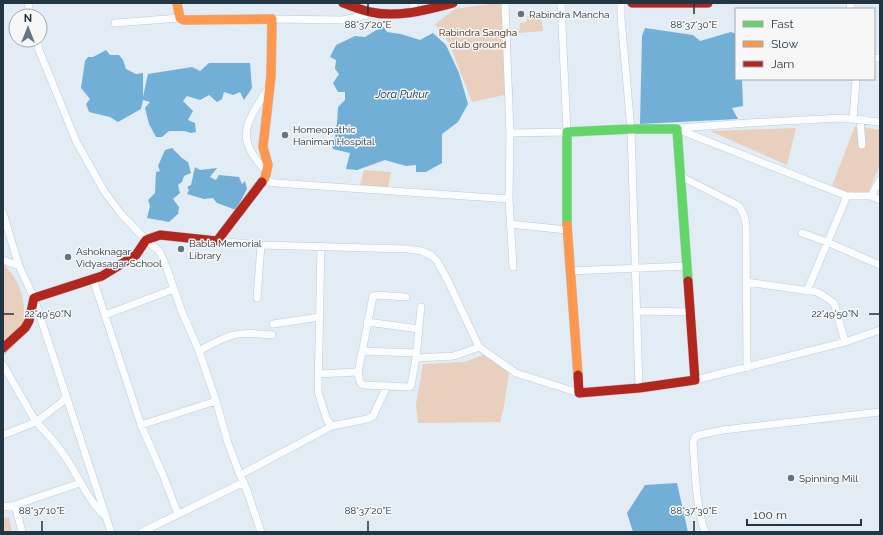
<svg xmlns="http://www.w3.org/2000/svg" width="883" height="535" viewBox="0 0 883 535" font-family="Raleway,sans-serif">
  <rect width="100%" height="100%" fill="#e2ecf4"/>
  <path fill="#e9d0be" d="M495,3H504L513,93L472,102L449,43L435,24L455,9Z
    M527,16H541L543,31L519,33L520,23L527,22Z
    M855,126L880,130V165L865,200L832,186Z
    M796,128L787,165L710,131Z
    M364,170L391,172L388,188L360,185Z
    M3,264C25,283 32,321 14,346C10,350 6,353 3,357Z
    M486,354L509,374L504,406L500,422L418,423L416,405L423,364L464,362Z
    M9,517L12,532H3V518Z"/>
  <path fill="#71afd7" d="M383,26L387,32L401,34L420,40L433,33L446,45L459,73L468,104L458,122L442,134V163L426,172H416V165L406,166L385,160L357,170L346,169L350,153L333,149L330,141L336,139L334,130L337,124L338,107L345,100V92H338L333,83L339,74L335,69L336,60L330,57L336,45L355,36L365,37Z
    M645,28L693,35L700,41L731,32L736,34V79H742L743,106L732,108L738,119L640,124L642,36Z
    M106,50L110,55H119L123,60L126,69L136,74L143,73V97L148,74L192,67L200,71L209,63H250L252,88L244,100L240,92L233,95L224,92L222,99L217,102L209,95L200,100L187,96L183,101L193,111L188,120L195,123L196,132L191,133L184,131H169L162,137H156L149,124L145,108L150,102L143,100L141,109L118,122L110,117L89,112L86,104L90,99L81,88L85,61L88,57H93Z
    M172,148L182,158L188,162L191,173L184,176L182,182L178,185L180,193L173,199L179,207L178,214L169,222L147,218L150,206L148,200L155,193L156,172L160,171L158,166L165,150Z
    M195,167L200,170L217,168L210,177L216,180L219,175L239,177L242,184L245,181L247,189L236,210L217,203L213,198L204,199L187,194L189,190L187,187L191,185Z
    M677,483L688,532H633L627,513L645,485Z"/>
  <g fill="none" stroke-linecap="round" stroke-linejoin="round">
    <defs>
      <path id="street" d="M28,3L31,16
        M505,3L510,133L509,199L513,267
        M621,3V18L631,129L639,388
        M850,3L851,9
        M413,12L414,3
        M272,19L342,20L373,14
        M115,23L180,18
        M37,40L39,50L76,141L104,191L121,214L146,240L160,252L167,269L182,312L199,351L216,401L228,443L240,475L246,488L261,532
        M874,58H880
        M853,119L856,79
        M860,119L862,145
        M679,128L748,123L841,118L880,122
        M677,129L847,196H871L880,200
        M510,133L567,132L561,3
        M267,172C234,138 245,124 268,89
        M680,176L739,206L744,215L746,224L747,368
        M265,178L270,182L276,183L509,199
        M871,196L880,180
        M3,213L19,266L34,298L111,532
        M510,224L567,230
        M802,233L827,242L880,265
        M217,241L261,245L408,249L422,251L432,256L437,261L448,281L479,347L516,373L579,393
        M321,246L318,392L327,420L332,426L367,419L373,416L387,386
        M3,260L19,266
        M570,271L687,266
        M93,279L141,425L163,475L178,514
        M746,282L817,292L827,298L834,303L845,342
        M807,291L847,196
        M257,298L261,245
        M637,311L690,312
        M105,315L174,289
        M367,322L419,329
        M273,324L319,317
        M199,351C229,334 237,331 272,335
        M362,351L416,353
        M416,358L454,356L479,347
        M3,365L36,422L3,435
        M358,373L373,296L376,295L406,297
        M318,374L357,372L358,373C360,378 358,383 364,385L410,387L411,385L416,358L421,307
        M695,380L845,342L880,330
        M66,397L62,402L36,422C47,433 57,444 66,458C79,477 87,499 104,515
        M141,425L216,401
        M240,475L332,426
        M15,505L22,532
        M3,507L15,505L80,483
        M142,532L244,482
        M705,532C696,508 695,469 693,443L695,437L699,435L723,430L880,412"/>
      <path id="fast" d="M631,129H677L688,281
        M567,225V132L631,129"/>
      <path id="slow" d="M177,3L180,18L184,20L272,19L271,76L263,147L268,165L265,178L262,182
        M567,225L578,375"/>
      <path id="jam" d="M343,3C352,6 361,10 370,12C398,18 426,10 453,3
        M632,3H708
        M3,348L25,328L29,321L34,298L102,276L136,255L146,240L160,235L217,241L262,182
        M578,375L579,393L639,388L695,380L688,281"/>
    </defs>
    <use href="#street" stroke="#bdcbd7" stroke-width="8"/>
    <use href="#fast" stroke="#bdcbd7" stroke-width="10"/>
    <use href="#slow" stroke="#bdcbd7" stroke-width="10"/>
    <use href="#jam" stroke="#bdcbd7" stroke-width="10"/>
    <use href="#street" stroke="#fbfcfd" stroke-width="7"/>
    <use href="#fast" stroke="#63d668" stroke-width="9"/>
    <use href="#slow" stroke="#ff974d" stroke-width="9"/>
    <use href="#jam" stroke="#b3261e" stroke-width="9"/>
  </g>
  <path fill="none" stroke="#213543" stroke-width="1.5" d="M368,4V14M694,4V14M4,314H14M869,314H879M42,521V531M368,521V531M694,521V531"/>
  <g fill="#657581" stroke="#f7f7f7" stroke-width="1.5">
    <circle cx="521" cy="14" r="4"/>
    <circle cx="285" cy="135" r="4"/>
    <circle cx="181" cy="249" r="4"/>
    <circle cx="68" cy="257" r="4"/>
    <circle cx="791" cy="478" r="4"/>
  </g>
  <g text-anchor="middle" stroke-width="3" stroke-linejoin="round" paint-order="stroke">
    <g font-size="10" fill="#213543" stroke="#f7f7f7" text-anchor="start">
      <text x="529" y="18">Rabindra Mancha</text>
      <text x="293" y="133">Homeopathic<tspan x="293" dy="12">Haniman Hospital</tspan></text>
      <text x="189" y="247">Babla Memorial<tspan x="189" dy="12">Library</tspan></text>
      <text x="76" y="255">Ashoknagar<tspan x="76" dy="12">Vidyasagar School</tspan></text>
      <text x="799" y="482">Spinning Mill</text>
    </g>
    <g font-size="10" fill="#40240a" stroke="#f7f7f7">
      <text x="478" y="36">Rabindra Sangha<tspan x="478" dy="12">club ground</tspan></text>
    </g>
    <g font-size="11" font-style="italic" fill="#062d43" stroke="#f7f7f7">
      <text x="402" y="98">Jora Pukur</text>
    </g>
  </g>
  <g font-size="10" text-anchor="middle" fill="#213543" stroke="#f7f7f7" stroke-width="3" stroke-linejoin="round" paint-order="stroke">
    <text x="368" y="28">88°37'20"E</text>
    <text x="694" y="28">88°37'30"E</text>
    <text x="48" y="317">22°49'50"N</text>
    <text x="835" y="317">22°49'50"N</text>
    <text x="42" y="514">88°37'10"E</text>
    <text x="368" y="514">88°37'20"E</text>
    <text x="694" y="514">88°37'30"E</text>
  </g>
  <rect width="883" height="535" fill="none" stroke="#213543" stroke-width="8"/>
  <rect x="735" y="8" width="140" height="72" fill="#f7f7f7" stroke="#a1a9af"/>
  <rect x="743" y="21" width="20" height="6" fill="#63d668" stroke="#a1a9af"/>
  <text x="771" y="28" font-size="12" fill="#213543">Fast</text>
  <rect x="743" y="41" width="20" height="6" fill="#ff974d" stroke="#a1a9af"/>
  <text x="771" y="48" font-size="12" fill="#213543">Slow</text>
  <rect x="743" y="61" width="20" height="6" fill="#b3261e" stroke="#a1a9af"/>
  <text x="771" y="68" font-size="12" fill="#213543">Jam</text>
  <g transform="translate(28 28)"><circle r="19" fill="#f7f7f7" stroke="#a1a9af"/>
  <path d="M0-3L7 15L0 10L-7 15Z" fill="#657581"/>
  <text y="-6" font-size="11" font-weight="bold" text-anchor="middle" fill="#213543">N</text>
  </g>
  <path d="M747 519v6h114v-6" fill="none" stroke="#213543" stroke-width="2"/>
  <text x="753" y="519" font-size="12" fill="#213543" stroke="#f7f7f7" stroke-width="3" paint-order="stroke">100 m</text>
</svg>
